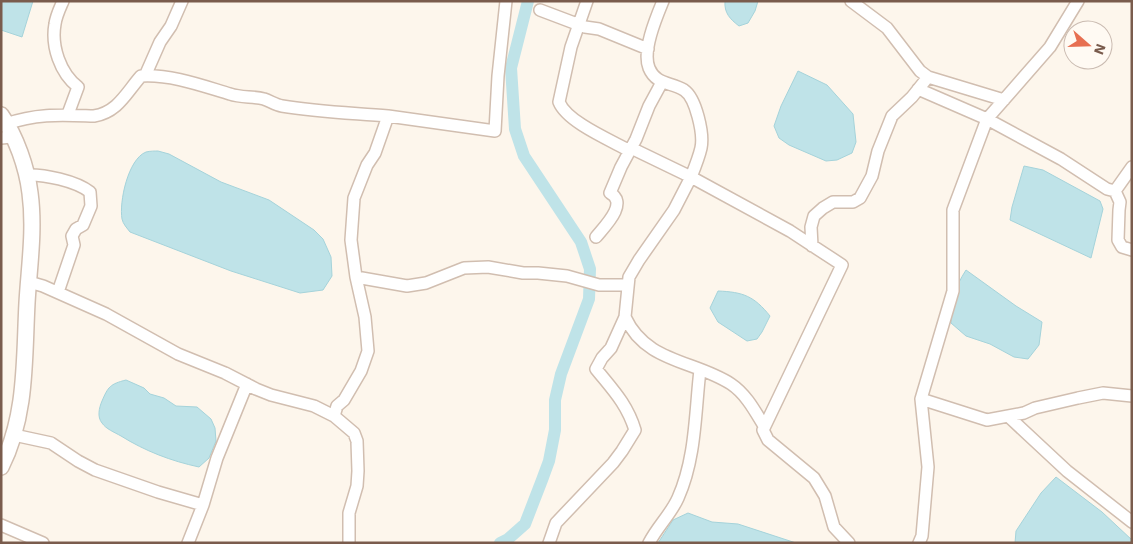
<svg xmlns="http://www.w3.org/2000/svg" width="1133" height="544" viewBox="0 0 1133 544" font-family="'Work Sans',sans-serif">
  <rect width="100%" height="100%" fill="#fdf6ec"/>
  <path fill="#bfe3e8" stroke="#a5d3da" d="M1,1H33L22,37L1,30Z
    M725,1H758L755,11L748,23L739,26C730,19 724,13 725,1Z
    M798,71L827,85L853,114L856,142L852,153L837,160L826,161L789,145L779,138L774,126L781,106Z
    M158,151L169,154L221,182L269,200L314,230L323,239L331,257L332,276L323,290L300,293L231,271L130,232C127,228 123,224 122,219C119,202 128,159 146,152C150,151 155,151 158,151Z
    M1024,166L1043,170L1100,201L1103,209L1091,258L1010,220L1012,207Z
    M966,270L1016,306L1042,322L1039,345L1028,359L1014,357L990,344L966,336L951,323C950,303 955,287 966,270Z
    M718,291C743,292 754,296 770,316L762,332L757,339L747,341L718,322L710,308Z
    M126,380L144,388L150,394L164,398L176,406L197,407L211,419L215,428L216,441L209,458L199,467C171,461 145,451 121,436C114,432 106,429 102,423C97,417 99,408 102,401C108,387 110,384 126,380Z
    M1056,477L1102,512L1132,540V543H1015L1016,531L1041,493Z
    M688,513L712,522L738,524L796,543H658L673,520Z"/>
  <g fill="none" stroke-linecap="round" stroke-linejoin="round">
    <path stroke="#bfe3e8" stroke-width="12" d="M500,543L508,539L525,524L542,480L549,461L555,430V400L561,374L589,299L590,269L581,242L524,156L515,129L511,68L528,1"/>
    <defs>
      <path id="minor" d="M63,1C60,8 56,16 55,24C51,46 60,73 78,87L68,114
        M587,1L571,47L559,102C567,122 610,140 630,151
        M663,1C656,18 642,51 649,68C656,85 671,82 684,90C696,98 704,134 701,148C699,157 695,167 691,177L790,231L842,265L763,430L768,440L814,478L825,496L834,527L849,543
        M851,1L887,28L920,71L928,77L1004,100
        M540,10L585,27L599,29L648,49
        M145,76L160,42L171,26L182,1
        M918,89L987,119L1061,159L1107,189L1115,191L1132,167
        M6,124C38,113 62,115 94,116C118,112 126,93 141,76C171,74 203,86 230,94C241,98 253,96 264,99C270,101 276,105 282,106C317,112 353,113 388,116
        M1,138L12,137
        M26,175C44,174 76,181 90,192L91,206L83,225L76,229L72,236L74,245L58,292
        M1115,191L1120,202L1119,210L1118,240L1122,247L1132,250
        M596,237C604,227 629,203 610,193L621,167L636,139L649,106L662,82
        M812,246L811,227L814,216L823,208L833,202H853L860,198L872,176L878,151L892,116L912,97L928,77
        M356,277L407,286L426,283L464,268L488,267L523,273H538L567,276L599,285H628
        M29,282L43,286L106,314L178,354L225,373L256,389L271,395L314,406L334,416
        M625,317C646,363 694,360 731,384C746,394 755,411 764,426
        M921,399L987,420L1024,413L1035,408L1078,398L1103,393L1132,396
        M1008,416L1067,471L1132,522
        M14,435L51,443L78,461L95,470L158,492L203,505
        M1,525L43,543
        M188,543L203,505L217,458L247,384
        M349,543V513L357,486L358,471L357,441L354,433L334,416L337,406L344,400L361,371L368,351L365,317L356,277L351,240L354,198L367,165L375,153L388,116L495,131L498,76L506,1
        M549,543L556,523L613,463L622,451L635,430C627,404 613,390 596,369L602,358L611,348L625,317L629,277L639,260L674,210L691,177L631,148
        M649,543C657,527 671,514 678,498C696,458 695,412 700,370
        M919,543L922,536L928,467L921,399L953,291V210L987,119L1050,47L1078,1"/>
      <path id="tertiary" d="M1,115C16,136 27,168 30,193C35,230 29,267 27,303C24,359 27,416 1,467"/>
    </defs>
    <use href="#minor" stroke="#d1beb0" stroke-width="14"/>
    <use href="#tertiary" stroke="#d1beb0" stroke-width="18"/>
    <use href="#minor" stroke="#fff" stroke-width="11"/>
    <use href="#tertiary" stroke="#fff" stroke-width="15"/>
  </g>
  <rect width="1133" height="544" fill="none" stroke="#7a5c4d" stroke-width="5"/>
  <g transform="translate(1088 45) rotate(110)"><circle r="24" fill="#fffaf3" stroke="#cabbb1"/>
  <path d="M0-4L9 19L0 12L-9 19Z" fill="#e76f51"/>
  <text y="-8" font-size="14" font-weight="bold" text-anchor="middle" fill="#7a5c4d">N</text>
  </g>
</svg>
